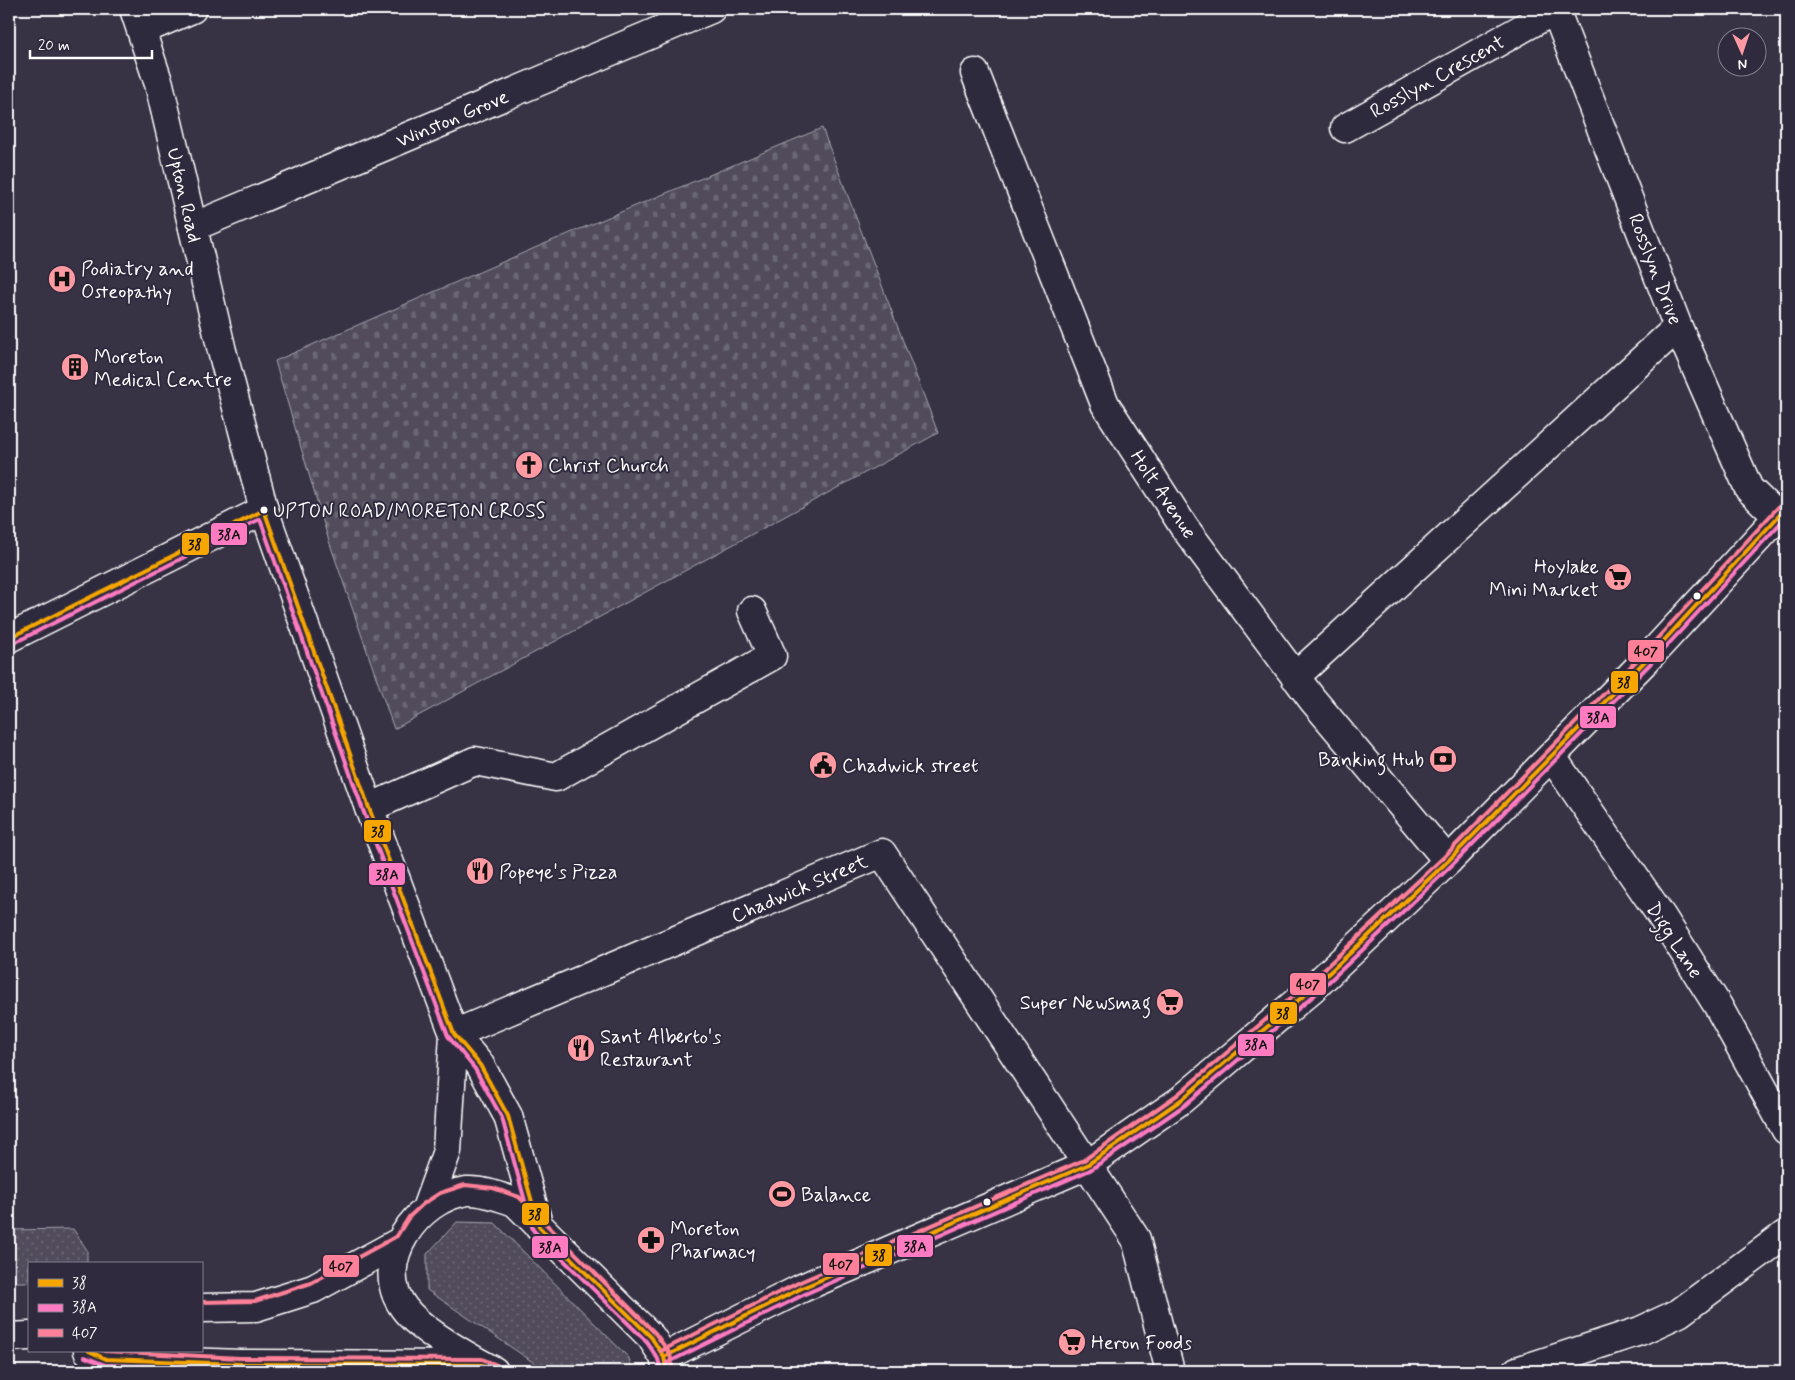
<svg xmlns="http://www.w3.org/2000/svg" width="1795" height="1380" viewBox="0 0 1795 1380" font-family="Mynerve,sans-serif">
  <defs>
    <pattern id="grass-dots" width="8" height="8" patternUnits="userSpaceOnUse" patternTransform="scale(1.25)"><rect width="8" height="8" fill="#514c5c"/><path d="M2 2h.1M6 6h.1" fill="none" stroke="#6b6774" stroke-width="1.8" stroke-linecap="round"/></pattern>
    <pattern id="cemetery-stones" width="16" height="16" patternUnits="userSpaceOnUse" patternTransform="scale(1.25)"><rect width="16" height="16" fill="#514c5c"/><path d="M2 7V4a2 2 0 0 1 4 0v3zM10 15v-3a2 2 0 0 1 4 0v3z" fill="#6b6774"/></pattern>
  </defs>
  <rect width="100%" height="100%" fill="#373345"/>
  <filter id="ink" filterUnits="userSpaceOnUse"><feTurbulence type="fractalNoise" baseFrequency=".02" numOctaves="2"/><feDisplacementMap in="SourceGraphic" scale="10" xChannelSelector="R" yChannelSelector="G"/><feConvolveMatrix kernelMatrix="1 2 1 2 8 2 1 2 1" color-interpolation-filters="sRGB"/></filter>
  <g filter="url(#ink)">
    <path fill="url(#grass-dots)" stroke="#a8a6ae" d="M457,1222L495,1223L629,1358L632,1371H546L427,1290V1254Z
      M73,1229L87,1250V1264H29V1282H9V1230Z"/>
    <path fill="url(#cemetery-stones)" stroke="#a8a6ae" d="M822,128L938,433L394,729L329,541L275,361L537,247Z"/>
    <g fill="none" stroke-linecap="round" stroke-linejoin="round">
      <defs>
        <path id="minor" d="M1555,9L1678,327L1749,489L1778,517
          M143,30L192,9
          M975,73L1105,404L1184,527L1312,699L1448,861
          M1345,128L1555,10
          M193,227L711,9
          M9,638L264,510
          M1295,677L1678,327
          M1552,757L1662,917L1718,1006L1786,1130
          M369,808L475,761L556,777L772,656L752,611
          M454,1034L882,853L1136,1239L1170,1371
          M1517,1371L1640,1331L1679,1313L1786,1234"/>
        <path id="major" d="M134,9L159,84L222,351L264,510L369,808L454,1034L480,1065L508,1116L539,1227
          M426,1209L447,1151L454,1034
          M201,1308L256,1307L313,1289L401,1241
          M9,1337L29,1336
          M88,1351L106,1359L240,1364L482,1365
          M664,1357L802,1288L1087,1165L1181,1100L1314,987L1448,861L1646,660L1786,508
          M494,1371C468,1357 421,1331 404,1308C370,1263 418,1197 467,1191C483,1190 500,1197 515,1202L651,1337L664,1357L667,1371"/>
      </defs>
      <use href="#minor" stroke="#fff" stroke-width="31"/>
      <use href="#major" stroke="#fff" stroke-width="31"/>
      <use href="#minor" stroke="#2f2a3d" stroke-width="28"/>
      <use href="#major" stroke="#2f2a3d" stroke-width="28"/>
      <defs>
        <path id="bus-1" d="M9,638L264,510L369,808L454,1034L480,1065L508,1116L539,1227L651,1337L664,1357L667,1371
          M89,1351L106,1359L240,1364L482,1365L494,1371
          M664,1357L802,1288L1087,1165L1181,1100L1314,987L1448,861L1646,660L1786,508"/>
        <path id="bus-2" d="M12,644L260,519L363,810L448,1036L475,1069L502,1118L533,1230L646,1341L658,1359L661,1371
          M85,1357L105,1365L240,1370L481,1371
          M667,1363L805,1294L1090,1170L1185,1105L1318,992L1452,865L1650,664L1786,517"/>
        <path id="bus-3" d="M201,1302L255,1301L311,1283L397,1236L409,1217L423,1204L440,1193L465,1185L493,1188L519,1197L655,1333L670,1354L673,1370
          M104,1351L240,1358L482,1359L497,1365
          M661,1351L800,1282L1084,1160L1177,1095L1310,982L1444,857L1641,656L1781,504"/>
      </defs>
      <use href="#bus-1" stroke="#2f2a3d" stroke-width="8"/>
      <use href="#bus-2" stroke="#2f2a3d" stroke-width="8"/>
      <use href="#bus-3" stroke="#2f2a3d" stroke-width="8"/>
      <use href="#bus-1" stroke="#f7a600" stroke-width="4"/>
      <use href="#bus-2" stroke="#fe7ac1" stroke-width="4"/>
      <use href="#bus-3" stroke="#ff8098" stroke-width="4"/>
    </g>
  </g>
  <defs>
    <symbol id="hospital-disc" viewBox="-11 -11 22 22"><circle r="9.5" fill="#ff9aa2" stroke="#2f2a3d"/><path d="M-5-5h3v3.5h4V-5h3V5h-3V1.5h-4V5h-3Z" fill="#111"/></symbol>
    <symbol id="building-disc" viewBox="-11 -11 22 22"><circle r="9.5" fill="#ff9aa2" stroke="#2f2a3d"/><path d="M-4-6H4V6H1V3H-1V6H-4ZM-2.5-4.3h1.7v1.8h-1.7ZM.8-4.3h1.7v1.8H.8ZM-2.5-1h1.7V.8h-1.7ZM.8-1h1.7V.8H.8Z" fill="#111"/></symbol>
    <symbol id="church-disc" viewBox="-11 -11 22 22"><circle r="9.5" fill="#ff9aa2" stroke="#2f2a3d"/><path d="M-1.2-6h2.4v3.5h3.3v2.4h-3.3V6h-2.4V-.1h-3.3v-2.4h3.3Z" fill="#111"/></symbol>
    <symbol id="supermarket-disc" viewBox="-11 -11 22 22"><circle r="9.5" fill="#ff9aa2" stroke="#2f2a3d"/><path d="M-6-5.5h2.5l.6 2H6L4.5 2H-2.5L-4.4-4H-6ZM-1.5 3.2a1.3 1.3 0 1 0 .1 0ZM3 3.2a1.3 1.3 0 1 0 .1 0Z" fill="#111"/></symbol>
    <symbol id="bank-disc" viewBox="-11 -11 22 22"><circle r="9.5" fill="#ff9aa2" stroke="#2f2a3d"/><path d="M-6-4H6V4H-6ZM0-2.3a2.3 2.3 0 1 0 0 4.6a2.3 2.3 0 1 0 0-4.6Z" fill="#111"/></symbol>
    <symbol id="civic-disc" viewBox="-11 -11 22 22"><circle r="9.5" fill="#ff9aa2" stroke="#2f2a3d"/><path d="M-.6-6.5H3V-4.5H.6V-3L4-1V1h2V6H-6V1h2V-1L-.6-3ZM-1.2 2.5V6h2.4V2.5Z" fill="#111"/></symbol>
    <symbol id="restaurant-disc" viewBox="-11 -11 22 22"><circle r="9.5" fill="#ff9aa2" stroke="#2f2a3d"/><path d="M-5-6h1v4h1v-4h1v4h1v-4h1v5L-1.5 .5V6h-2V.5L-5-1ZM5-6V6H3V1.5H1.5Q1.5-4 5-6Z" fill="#111"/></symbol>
    <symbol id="stadium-disc" viewBox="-11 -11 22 22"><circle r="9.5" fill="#ff9aa2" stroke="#2f2a3d"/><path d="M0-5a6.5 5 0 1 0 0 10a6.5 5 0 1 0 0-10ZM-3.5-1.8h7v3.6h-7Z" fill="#111"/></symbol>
    <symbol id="pharmacy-disc" viewBox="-11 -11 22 22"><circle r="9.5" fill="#ff9aa2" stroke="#2f2a3d"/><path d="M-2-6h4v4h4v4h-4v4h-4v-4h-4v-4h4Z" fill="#111"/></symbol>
  </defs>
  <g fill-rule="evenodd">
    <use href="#hospital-disc" x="46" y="263" width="32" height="32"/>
    <use href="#building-disc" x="59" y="351" width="32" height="32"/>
    <use href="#church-disc" x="513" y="449" width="32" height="32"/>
    <use href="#supermarket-disc" x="1602" y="561" width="32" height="32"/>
    <use href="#bank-disc" x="1427" y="743" width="32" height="32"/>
    <use href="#civic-disc" x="807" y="749" width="32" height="32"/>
    <use href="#restaurant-disc" x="464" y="855" width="32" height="32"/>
    <use href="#supermarket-disc" x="1154" y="986" width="32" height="32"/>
    <use href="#restaurant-disc" x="565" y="1032" width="32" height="32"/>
    <use href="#stadium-disc" x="766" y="1178" width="32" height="32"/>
    <use href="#pharmacy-disc" x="635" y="1224" width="32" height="32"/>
    <use href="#supermarket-disc" x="1056" y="1326" width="32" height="32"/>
  </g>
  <g fill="#fff" stroke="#2f2a3d" stroke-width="2">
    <circle cx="264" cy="510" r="4.5"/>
    <circle cx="1697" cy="596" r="4.5"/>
    <circle cx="987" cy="1202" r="4.5"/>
  </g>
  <g text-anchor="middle" stroke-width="4" stroke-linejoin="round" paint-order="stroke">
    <g font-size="19" fill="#fff" stroke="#2f2a3d" text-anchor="start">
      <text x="273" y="517">UPTON ROAD/MORETON CROSS</text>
    </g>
    <g font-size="20" fill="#fff" stroke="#2f2a3d">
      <text transform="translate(1437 76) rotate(-29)" y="7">Rosslyn Crescent</text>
      <text transform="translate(452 118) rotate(-23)" y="7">Winston Grove</text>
      <text transform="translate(185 195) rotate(77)" y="7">Upton Road</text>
      <text transform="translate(1656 269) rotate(69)" y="7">Rosslyn Drive</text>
      <text transform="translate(1164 494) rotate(56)" y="7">Holt Avenue</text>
      <text transform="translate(799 888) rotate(-23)" y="7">Chadwick Street</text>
      <text transform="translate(1675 940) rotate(57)" y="7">Digg Lane</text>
    </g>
    <g font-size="20" fill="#fff" stroke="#2f2a3d" text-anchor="start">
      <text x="81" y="275">Podiatry and<tspan x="81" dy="23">Osteopathy</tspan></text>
      <text x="94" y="363">Moreton<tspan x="94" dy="23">Medical Centre</tspan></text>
      <text x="548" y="472">Christ Church</text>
      <text x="1599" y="573" text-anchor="end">Hoylake<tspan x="1599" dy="23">Mini Market</tspan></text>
      <text x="1424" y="766" text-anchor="end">Banking Hub</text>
      <text x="842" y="772">Chadwick street</text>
      <text x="499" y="878">Popeye's Pizza</text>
      <text x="1151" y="1009" text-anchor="end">Super Newsmag</text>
      <text x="600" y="1043">Sant Alberto's<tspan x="600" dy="23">Restaurant</tspan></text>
      <text x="801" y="1201">Balance</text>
      <text x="670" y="1235">Moreton<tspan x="670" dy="23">Pharmacy</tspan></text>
      <text x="1091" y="1349">Heron Foods</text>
    </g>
  </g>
  <g stroke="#2f2a3d" stroke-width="2">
    <rect x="210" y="522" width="38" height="24" rx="5" fill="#fe7ac1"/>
    <rect x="181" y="532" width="29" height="24" rx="5" fill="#f7a600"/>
    <rect x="1627" y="639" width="38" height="24" rx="5" fill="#ff8098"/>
    <rect x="1610" y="670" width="29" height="24" rx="5" fill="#f7a600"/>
    <rect x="1579" y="705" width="38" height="24" rx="5" fill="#fe7ac1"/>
    <rect x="363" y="819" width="29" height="24" rx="5" fill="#f7a600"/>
    <rect x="368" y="862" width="38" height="24" rx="5" fill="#fe7ac1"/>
    <rect x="1289" y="972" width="38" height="24" rx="5" fill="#ff8098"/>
    <rect x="1269" y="1001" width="29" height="24" rx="5" fill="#f7a600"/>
    <rect x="1237" y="1033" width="38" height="24" rx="5" fill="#fe7ac1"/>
    <rect x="521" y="1202" width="29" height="24" rx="5" fill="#f7a600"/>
    <rect x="896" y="1234" width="38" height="24" rx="5" fill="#fe7ac1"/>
    <rect x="531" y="1235" width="38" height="24" rx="5" fill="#fe7ac1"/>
    <rect x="864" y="1243" width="29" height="24" rx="5" fill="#f7a600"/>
    <rect x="822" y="1252" width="38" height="24" rx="5" fill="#ff8098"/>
    <rect x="322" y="1254" width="38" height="24" rx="5" fill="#ff8098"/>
  </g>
  <g font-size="14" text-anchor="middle" font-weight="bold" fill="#111">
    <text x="229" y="539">38A</text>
    <text x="195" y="549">38</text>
    <text x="1646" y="656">407</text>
    <text x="1624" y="687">38</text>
    <text x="1598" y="722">38A</text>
    <text x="378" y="836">38</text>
    <text x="387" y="879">38A</text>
    <text x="1308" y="989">407</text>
    <text x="1283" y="1018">38</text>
    <text x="1256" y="1049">38A</text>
    <text x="535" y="1219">38</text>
    <text x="915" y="1251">38A</text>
    <text x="550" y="1252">38A</text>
    <text x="879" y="1260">38</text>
    <text x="841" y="1269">407</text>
    <text x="341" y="1271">407</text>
  </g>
  <rect width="1795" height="1380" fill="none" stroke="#2f2a3d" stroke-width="30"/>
  <rect x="15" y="15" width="1765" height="1350" fill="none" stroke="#fff" stroke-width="2" filter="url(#ink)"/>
  <rect x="28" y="1262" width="175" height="90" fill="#2f2a3d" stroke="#827f8b"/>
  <rect x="38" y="1279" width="25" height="8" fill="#f7a600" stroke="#827f8b"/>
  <text x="72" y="1288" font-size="15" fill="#ffffff">38</text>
  <rect x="38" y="1304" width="25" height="8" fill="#fe7ac1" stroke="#827f8b"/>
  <text x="72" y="1312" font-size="15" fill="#ffffff">38A</text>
  <rect x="38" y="1329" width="25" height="8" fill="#ff8098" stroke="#827f8b"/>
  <text x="72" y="1338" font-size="15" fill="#ffffff">407</text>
  <g transform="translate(1742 52) rotate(177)"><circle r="24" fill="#2f2a3d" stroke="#827f8b"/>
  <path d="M0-4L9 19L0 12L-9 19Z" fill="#ff9aa2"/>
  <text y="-8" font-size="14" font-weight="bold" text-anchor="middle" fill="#ffffff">N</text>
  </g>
  <path d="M30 50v8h122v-8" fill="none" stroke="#ffffff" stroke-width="2.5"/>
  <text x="38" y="50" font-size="15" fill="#ffffff" stroke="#2f2a3d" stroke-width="4" paint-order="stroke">20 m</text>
</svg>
